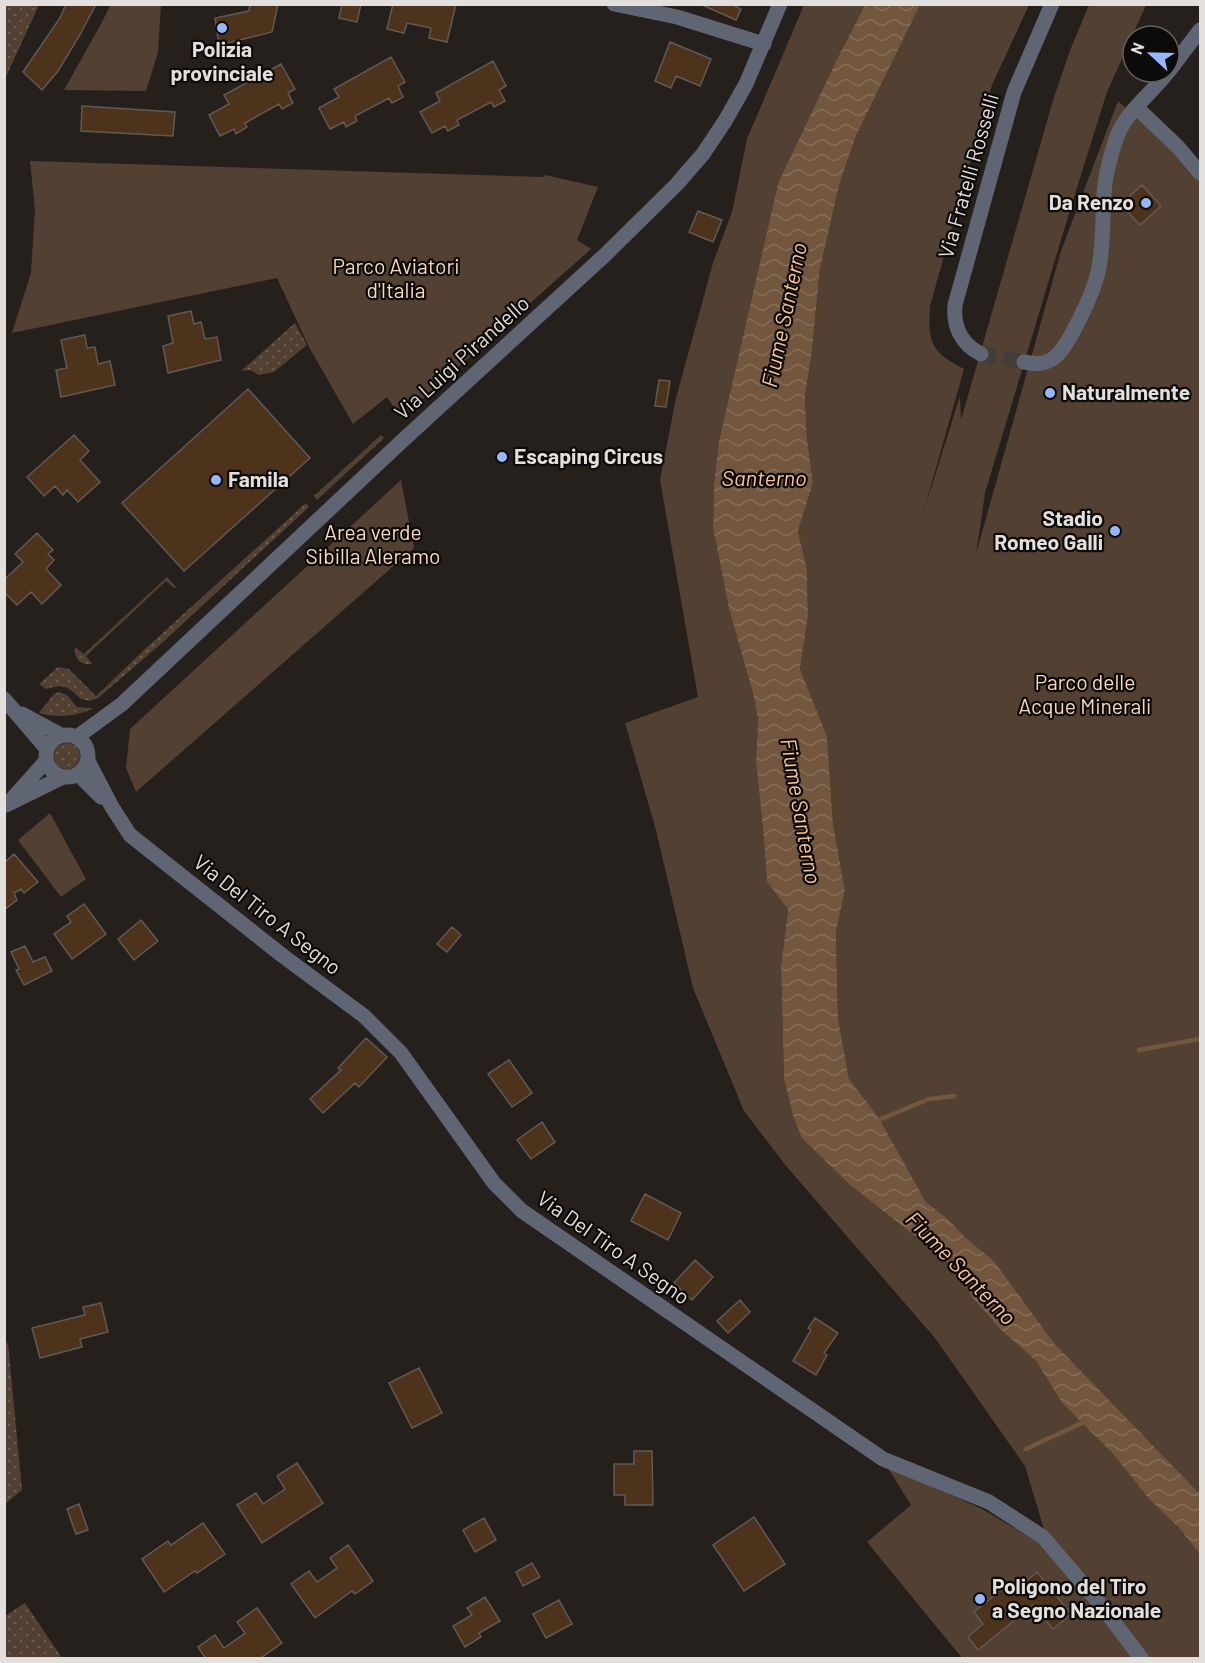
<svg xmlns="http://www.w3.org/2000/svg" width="1205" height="1663" viewBox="0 0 1205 1663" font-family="Barlow,sans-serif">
  <defs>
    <pattern id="grass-dots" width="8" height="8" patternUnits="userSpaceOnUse" patternTransform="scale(1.5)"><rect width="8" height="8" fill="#524132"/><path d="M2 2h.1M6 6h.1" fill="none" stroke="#6b5c4f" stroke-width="1.8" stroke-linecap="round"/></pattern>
    <pattern id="water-waves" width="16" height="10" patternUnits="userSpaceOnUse" patternTransform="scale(1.5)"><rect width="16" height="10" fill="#72563e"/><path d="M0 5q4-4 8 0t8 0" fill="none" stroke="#866e59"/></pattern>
  </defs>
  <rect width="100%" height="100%" fill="#26201c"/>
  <path fill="url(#grass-dots)" d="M5,4L39,5L5,79H4Z
    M295,323L307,345L274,372L259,375L250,370L241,371Z
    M381,435L384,438L317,500L314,496Z
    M306,503L309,507L163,642L98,698L90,701L81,699C67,687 66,683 46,689L39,684L58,667L69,669L96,696L145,649Z
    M167,577L176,587L174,588L166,581L86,656L92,664C80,665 74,659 75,647L84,654Z
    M59,692L67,695L77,707L93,708C78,717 54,718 39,713L54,694Z
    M54 756a13 13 0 1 1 26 0a13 13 0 1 1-26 0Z
    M8,1343L22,1490L5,1504L4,1344Z
    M25,1603L62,1658H5V1616Z"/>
  <path fill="#524132" d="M111,4L161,5L158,52L146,91L64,90L102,22Z
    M804,5H865L838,57L778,183L719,441L714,483L713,528L729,609L753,694L758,719L756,762L763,830L767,882L788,908L781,966L784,1080L793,1116L803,1138L850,1185L948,1262L972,1297L1000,1329L1036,1361L1062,1403L1113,1454L1149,1499L1180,1529L1200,1555V1658H962L867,1542L911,1505L886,1465L982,1509L1048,1548L1044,1529L1025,1466L935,1338L787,1167L744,1111L693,988L656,830L625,723L698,697L660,480L676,398L713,263L732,212L747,139Z
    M920,5H1029L992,85L930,306C928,343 930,351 964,369L923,514L960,396L961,420L1054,97L1071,48L1089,5H1146L1107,92L1070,210L985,493L976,554L1061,251L1118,101L1194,170L1200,162V1494L1054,1343L994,1261L965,1237L948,1219L926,1202L879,1118L849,1079L838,1018L836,930L845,891L833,823L827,736L800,669L808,616L807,569L798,531L813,483L807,438L805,397L812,350L820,269L840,182L856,136Z
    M30,161L544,177L545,175L598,187L577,240L591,249L401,418L387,397L353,424L309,347L277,278L12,333L31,273L35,210Z
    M401,480L414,548L136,792L126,768L130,729Z
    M50,813L86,879L61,897L18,840Z"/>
  <path fill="url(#water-waves)" d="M865,5H920L856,136L840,182L820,269L812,350L805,397L807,438L813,483L798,531L807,569L808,616L800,669L827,736L833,823L845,891L836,931L838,1018L849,1079L879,1118L926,1202L948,1219L965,1237L994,1261L1054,1343L1200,1494V1555L1180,1529L1149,1499L1113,1454L1062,1403L1036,1361L1000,1329L972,1297L948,1262L850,1185L802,1138L793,1116L784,1080L781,966L788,909L767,882L763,830L756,762L758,719L753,694L729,609L713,528L714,483L719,441L778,183L838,57Z"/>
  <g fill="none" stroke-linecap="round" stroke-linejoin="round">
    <path stroke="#72563e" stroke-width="4.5" d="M1139,1050L1200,1039
      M874,1122L929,1099L954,1096
      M1026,1449L1086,1421"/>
  </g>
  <path fill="#4d331c" stroke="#605a55" stroke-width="1.5" d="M66,4H96L81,33L58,71L42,90L23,72L60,18Z
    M250,4H278L272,32L219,45L215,18L249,11Z
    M342,4H361L357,22L339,18Z
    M393,4H456L447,42L429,38L431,28L407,23L404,33L387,29Z
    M700,4H731L741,9L736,20Z
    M670,42L711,59L700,86L676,76L671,88L655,81Z
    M391,57L405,82L398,86L403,97L392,103L389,98L355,116L357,121L346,127L344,122L330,129L319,108L339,97L334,89Z
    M493,61L506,86L499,90L505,101L494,107L491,102L457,120L459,125L448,131L445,126L432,133L420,112L440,101L436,93Z
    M281,64L295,89L288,93L293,103L282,109L279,104L245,123L247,127L236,134L234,129L220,136L209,115L229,104L224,95Z
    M82,106L175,112L173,136L81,131Z
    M1142,185L1161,206L1140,225L1126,210L1128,198Z
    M698,211L722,220L713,242L689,232Z
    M191,311L194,324L201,322L205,339L217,337L221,360L168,373L163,346L173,343L168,316Z
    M85,335L87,348L95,347L98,364L110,361L115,385L61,397L56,370L67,368L61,340Z
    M659,380L670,381L666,407L655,406Z
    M248,389L310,458L184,571L122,503Z
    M74,435L89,451L80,460L100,482L78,502L67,490L63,495L55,486L44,496L27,477Z
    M37,533L53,550L48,554L54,560L46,569L61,585L42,604L31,592L17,605L4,592V580L23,562L15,554Z
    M14,854L38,882L24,893L21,889L14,893L17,900L4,910V863Z
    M84,904L106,934L72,959L54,934L71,922L67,916Z
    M141,920L158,941L134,960L118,939Z
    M452,927L461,935L447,952L437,944Z
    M25,946L33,962L45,957L52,971L24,985L16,970L19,969L11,952Z
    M366,1038L387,1057L359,1087L355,1083L323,1113L310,1099L341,1070L338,1068Z
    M509,1060L532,1093L512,1107L488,1074Z
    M542,1122L555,1142L531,1159L517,1140Z
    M645,1194L681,1213L668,1240L631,1221Z
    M695,1260L713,1277L692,1300L674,1283Z
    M740,1300L750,1312L728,1333L717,1321Z
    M101,1303L108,1332L80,1339L82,1347L40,1358L32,1328L85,1315L83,1307Z
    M815,1318L838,1333L824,1353L827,1355L816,1375L793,1361L811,1330L808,1328Z
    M419,1368L442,1413L412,1428L389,1383Z
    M634,1451H652L653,1505H625V1495H614V1464H634Z
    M297,1463L323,1503L262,1543L237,1505L256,1493L263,1504L285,1489L277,1476Z
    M79,1504L88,1530L76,1534L67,1509Z
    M754,1517L785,1564L744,1591L713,1545Z
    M484,1518L496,1540L475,1552L463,1530Z
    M203,1523L225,1554L197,1573L195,1571L164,1592L142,1559L168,1541L171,1545Z
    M348,1545L373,1581L355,1594L352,1591L315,1618L291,1584L309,1571L317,1582L337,1568L330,1558Z
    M532,1563L540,1577L523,1586L516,1572Z
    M1037,1572L1071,1614L1053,1629L1033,1605L978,1650L968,1637L983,1624L974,1612L1010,1583L1015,1590Z
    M485,1597L500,1621L479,1633L481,1637L465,1647L453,1626L472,1615L467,1608Z
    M559,1600L572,1624L546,1638L533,1614Z
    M257,1608L282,1643L259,1659H206L198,1647L215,1635L224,1648L245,1633L237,1622Z"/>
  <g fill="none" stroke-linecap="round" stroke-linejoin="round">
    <path stroke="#423d39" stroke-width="15" stroke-dasharray="15 8" stroke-linecap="butt" d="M981,354L1024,362"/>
    <path stroke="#5f6573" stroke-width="15" d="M614,4L677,17L764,44
      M1169,71L1200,30
      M1136,107L1178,147L1200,173
      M981,354C961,344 953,326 955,305L1014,92L1052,4
      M1024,362C1035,364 1045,365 1055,357C1069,346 1094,291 1098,272C1104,247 1102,220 1104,194C1105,175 1111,154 1117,136C1127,111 1151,94 1168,72
      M4,699L47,749
      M22,714L61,735
      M88,761L112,807L130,835L283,956L364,1016L401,1053L494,1183L522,1211L883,1459L989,1502L1043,1537L1101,1605L1141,1658
      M78,774L101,797"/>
    <path stroke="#5f6573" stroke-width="15" d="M46 756a21 21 0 1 1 42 0a21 21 0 1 1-42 0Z
      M77,737L122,704L401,442L605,255L677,184L703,154L725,121L746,84L780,4
      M12,799L46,761
      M6,805L63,777"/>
  </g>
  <g fill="#97b6fd" stroke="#0d0b09" stroke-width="2">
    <circle cx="222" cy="28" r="6"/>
    <circle cx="1146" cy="203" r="6"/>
    <circle cx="1050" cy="393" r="6"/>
    <circle cx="502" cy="457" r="6"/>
    <circle cx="216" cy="480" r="6"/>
    <circle cx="1115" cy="531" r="6"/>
    <circle cx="980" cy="1599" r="6"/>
  </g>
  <g text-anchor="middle" stroke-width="4.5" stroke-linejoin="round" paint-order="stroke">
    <g font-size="21" font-weight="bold" fill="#e3dfdc" stroke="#0d0b09" text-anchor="start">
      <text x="222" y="57" text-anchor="middle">Polizia<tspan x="222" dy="24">provinciale</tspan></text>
      <text x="1134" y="210" text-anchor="end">Da Renzo</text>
      <text x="1062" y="400">Naturalmente</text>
      <text x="514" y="464">Escaping Circus</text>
      <text x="228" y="487">Famila</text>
      <text x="1103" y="526" text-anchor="end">Stadio<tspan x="1103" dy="24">Romeo Galli</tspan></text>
      <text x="992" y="1594">Poligono del Tiro<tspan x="992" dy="24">a Segno Nazionale</tspan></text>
    </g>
    <g font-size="21" fill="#e3dfdc" stroke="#0d0b09">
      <text transform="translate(969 176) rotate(-74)" y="7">Via Fratelli Rosselli</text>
      <text transform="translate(462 358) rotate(-42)" y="7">Via Luigi Pirandello</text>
      <text transform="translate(267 915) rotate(38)" y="7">Via Del Tiro A Segno</text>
      <text transform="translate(613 1248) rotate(35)" y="7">Via Del Tiro A Segno</text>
    </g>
    <g font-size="21" fill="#f9d9bf" stroke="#0d0b09">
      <text x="396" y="274">Parco Aviatori<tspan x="396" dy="24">d'Italia</tspan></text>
      <text x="373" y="540">Area verde<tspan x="373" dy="24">Sibilla Aleramo</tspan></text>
      <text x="1085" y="690">Parco delle<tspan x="1085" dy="24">Acque Minerali</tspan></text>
    </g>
    <g font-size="22" font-style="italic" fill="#f9c599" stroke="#0d0b09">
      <text transform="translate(784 315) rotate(-78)" y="8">Fiume Santerno</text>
      <text x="764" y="486">Santerno</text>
      <text transform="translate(801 811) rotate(80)" y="8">Fiume Santerno</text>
      <text transform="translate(961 1268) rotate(46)" y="8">Fiume Santerno</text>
    </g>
  </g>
  <rect width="1205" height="1663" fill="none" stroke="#e3dfdc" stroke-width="12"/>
  <g transform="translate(1151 54) rotate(292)"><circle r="28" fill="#0d0b09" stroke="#63605d" stroke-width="1.5"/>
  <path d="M0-4.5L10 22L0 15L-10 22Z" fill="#97b6fd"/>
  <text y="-9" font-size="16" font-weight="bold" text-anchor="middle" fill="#e3dfdc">N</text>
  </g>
</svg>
